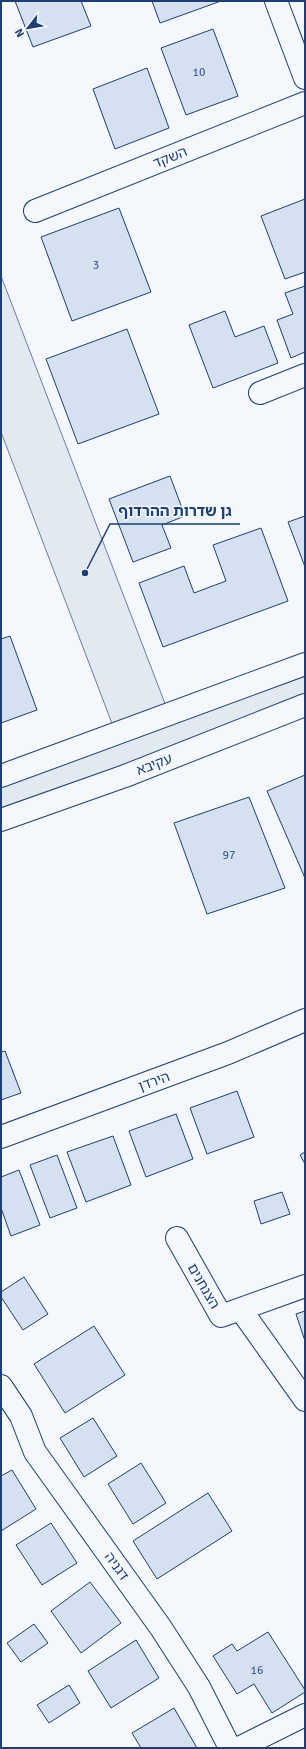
<svg xmlns="http://www.w3.org/2000/svg" width="306" height="1749" viewBox="0 0 306 1749" font-family="Signika,'Noto Sans Hebrew',sans-serif">
  <rect width="100%" height="100%" fill="#f4f7fb"/>
  <path fill="#e3e9f0" stroke="#687fa3" d="M1,276L169,714L116,734L1,432Z
    M305,670V699L1,811V785Z"/>
  <path fill="#d5e0f0" stroke="#1d3f73" d="M15,1H81L91,26L33,47Z
    M152,1H221L160,23Z
    M213,29L238,96L186,115L161,48Z
    M147,68L169,128L115,149L93,89Z
    M305,199V272L285,279L261,216Z
    M119,208L151,292L72,321L41,237Z
    M305,286V352L291,358L277,320L293,314L285,293Z
    M225,311L235,337L264,326L278,363L213,388L189,325Z
    M127,329L159,414L78,444L46,359Z
    M170,476L185,516L162,525L171,548L133,562L109,499Z
    M305,516V567L288,522Z
    M261,528L288,601L163,647L139,583L184,566L194,593L226,581L213,545Z
    M10,636L37,710L1,723V639Z
    M305,775V878L267,791Z
    M249,797L285,888L207,914L174,823Z
    M5,1051L21,1093L1,1100V1052Z
    M237,1091L254,1137L207,1154L190,1108Z
    M176,1114L193,1159L146,1177L129,1131Z
    M113,1136L131,1185L86,1202L67,1152Z
    M305,1152V1164L300,1155Z
    M57,1155L77,1208L50,1218L30,1165Z
    M19,1170L40,1225L11,1236L1,1208V1177Z
    M282,1192L290,1214L261,1224L254,1201Z
    M24,1277L48,1314L23,1330L1,1297V1292Z
    M305,1311V1341L296,1314Z
    M94,1326L125,1375L65,1413L34,1364Z
    M93,1418L117,1456L84,1477L60,1438Z
    M141,1463L166,1503L133,1524L108,1484Z
    M12,1470L36,1509L1,1531V1476Z
    M208,1493L232,1531L157,1579L133,1541Z
    M51,1523L77,1563L42,1585L16,1545Z
    M90,1582L121,1623L81,1653L51,1611Z
    M34,1624L48,1643L21,1662L7,1643Z
    M268,1632L305,1690V1692L272,1713L254,1684L237,1694L213,1656L232,1644L237,1651Z
    M136,1640L159,1678L111,1708L88,1671Z
    M69,1685L80,1703L49,1723L37,1705Z
    M174,1708L197,1748H141L132,1733Z"/>
  <g fill="none" stroke-linecap="round" stroke-linejoin="round">
    <defs>
      <path id="minor" d="M276,1L305,78
        M35,211L305,103
        M260,393L305,375
        M1,776L305,664
        M1,820L125,776L305,705
        M1,1137L228,1053L305,1020
        M177,1238L221,1316L305,1286
        M241,1310L305,1400
        M1,1386L21,1416L35,1452L161,1628L199,1687L230,1748
        M239,1748L305,1715"/>
    </defs>
    <use href="#minor" stroke="#1d3f73" stroke-width="24"/>
    <use href="#minor" stroke="#f4f7fb" stroke-width="22"/>
  </g>
  <g text-anchor="middle" stroke-width="3" stroke-linejoin="round" paint-order="stroke">
    <g font-size="12" fill="#4b6792">
      <text x="199" y="76">10</text>
      <text x="96" y="269">3</text>
      <text x="229" y="859">97</text>
      <text x="257" y="1674">16</text>
    </g>
    <g font-size="14" fill="#1d3f73" stroke="#f4f7fb">
      <text transform="translate(170 157) rotate(-22)" y="5">השקד</text>
      <text transform="translate(154 764) rotate(-21)" y="5">עקיבא</text>
      <text transform="translate(154 1081) rotate(-20)" y="5">הירדן</text>
      <text transform="translate(204 1286) rotate(60)" y="5">הצנחנים</text>
      <text transform="translate(117 1566) rotate(54)" y="5">דגניה</text>
    </g>
  </g>
  <path fill="none" stroke="#1d3f73" stroke-width="1.5" d="M85 573L110 524H240"/>
  <circle fill="#1d3f73" stroke="#f4f7fb" stroke-width="1.5" cx="85" cy="573" r="4"/>
  <g font-size="15" text-anchor="middle" font-weight="bold" fill="#1d3f73" stroke="#f4f7fb" stroke-width="3" stroke-linejoin="round" paint-order="stroke">
    <text x="175" y="516">גן שדרות ההרדוף</text>
  </g>
  <rect width="306" height="1749" fill="none" stroke="#1d3f73" stroke-width="4"/>
  <g transform="translate(28 28) rotate(239)" stroke="#f4f7fb" stroke-width="3" paint-order="stroke">
  <path d="M0-3L7 15L0 10L-7 15Z" fill="#1d3f73"/>
  <text y="-6" font-size="11" font-weight="bold" text-anchor="middle" fill="#1d3f73">N</text>
  </g>
</svg>
